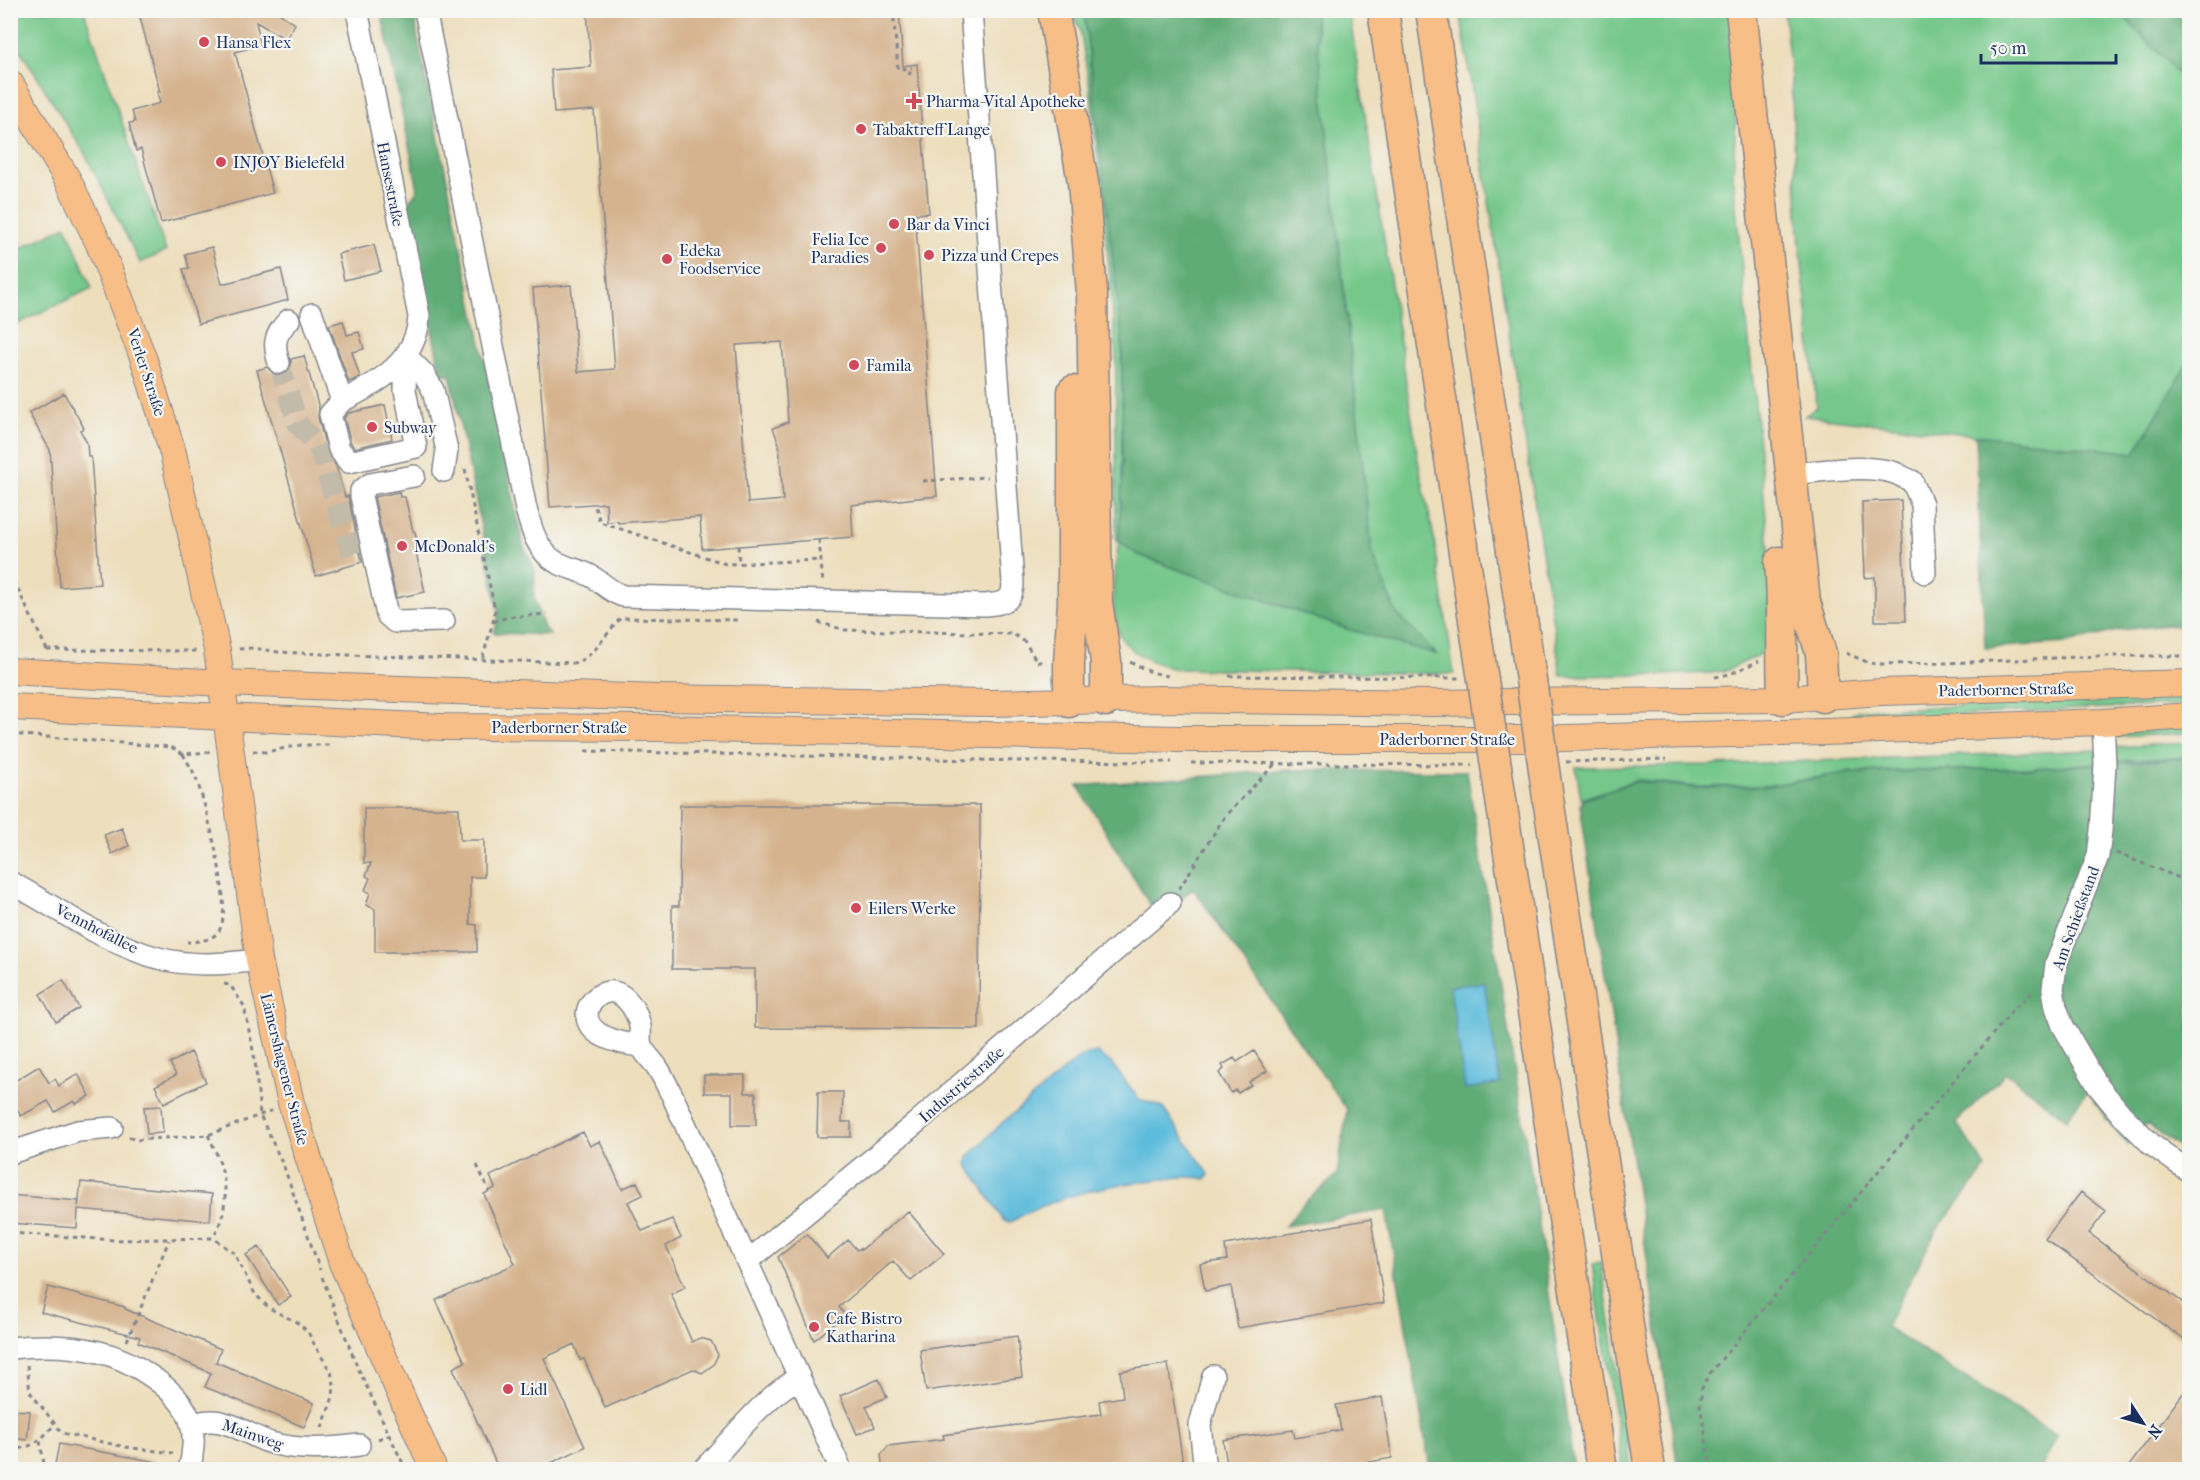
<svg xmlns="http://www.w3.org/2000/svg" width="2200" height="1480" viewBox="0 0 2200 1480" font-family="'IM FELL French Canon',serif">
  <rect width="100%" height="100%" fill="#f6f6f2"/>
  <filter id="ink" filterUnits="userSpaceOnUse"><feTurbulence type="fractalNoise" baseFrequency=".0167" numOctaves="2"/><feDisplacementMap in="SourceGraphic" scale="12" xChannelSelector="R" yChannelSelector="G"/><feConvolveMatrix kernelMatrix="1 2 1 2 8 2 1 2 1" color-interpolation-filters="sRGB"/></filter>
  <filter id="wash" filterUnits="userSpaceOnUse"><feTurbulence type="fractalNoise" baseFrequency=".008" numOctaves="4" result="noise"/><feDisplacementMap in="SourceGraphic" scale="24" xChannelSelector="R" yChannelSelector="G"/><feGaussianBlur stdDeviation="1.35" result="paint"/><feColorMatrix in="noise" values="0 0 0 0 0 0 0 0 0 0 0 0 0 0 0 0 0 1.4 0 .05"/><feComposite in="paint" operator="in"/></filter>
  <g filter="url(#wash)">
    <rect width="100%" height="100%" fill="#eddebc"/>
    <path fill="#74c78a" stroke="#487b74" stroke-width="1.5" d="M10,11H84L166,251L140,263L85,154L11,35Z
      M1071,11H1084L1122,339V479L1119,541L1137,554L1177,569L1347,629L1434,653L1396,613L1372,552L1314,11H1349L1419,466L1434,538L1454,674L1175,669C1156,664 1131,655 1121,637C1107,613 1115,567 1119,541L1116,539V353L1109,265L1090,88L1080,29Z
      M1460,11H1730L1737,90L1733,176L1770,559L1769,645L1765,654H1761L1728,670L1711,673L1662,675L1561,676Z
      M1784,11H2118L2189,84V360L2135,453L1805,416L1817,407L1799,235L1791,77Z
      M66,226L92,288L11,327V253Z
      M2189,697V704L1856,720L1852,718V714L1859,710Z
      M2189,728V733L2117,737V732Z
      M2189,743V757L2116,761L2113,759V750L2116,747Z
      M2097,750V763L2033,768L1849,772L1767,786L1697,787L1638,780L1581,799L1576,767L1710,765Z
      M1601,1262L1629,1452L1631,1469H1623L1592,1264Z"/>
    <path fill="#5fac76" stroke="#3d6e6a" stroke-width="1.5" d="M381,11H415L417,35L523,545L535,570L534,598L544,628L550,635L494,633L499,614L450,374L441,375L407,204L418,189Z
      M1084,11H1314L1372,552L1396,613L1436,654L1347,629L1177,569L1137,554L1119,541L1122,479V339Z
      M2118,11H2189V84Z
      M2189,360V627L2166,625L2121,630L2067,643L1985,648L1976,435L2135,453Z
      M2189,758V1137L2182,1150L2146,1124L2128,1145L2106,1119L2088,1091L2066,1119L2006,1073L1956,1122L1986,1168L1936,1231L1886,1327L2057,1436L2041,1469H1678L1580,805L1584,799L1638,781L1698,788L1767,786L1849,773L2034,768Z
      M1289,770L1467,771L1538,1217L1574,1469H1430L1386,1210L1285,1226L1305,1202L1337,1175L1347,1110L1193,888L1158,918L1078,786Z"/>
    <path fill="#5dbcdb" stroke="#3c769c" stroke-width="1.5" d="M1484,982L1500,1084L1465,1089L1450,987Z
      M1097,1053L1111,1063L1139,1099L1162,1107L1209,1174L1206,1179C1188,1175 1173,1178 1155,1180C1104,1185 1055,1196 1010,1222L1004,1221L967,1164L968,1157L1003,1122L1081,1056Z"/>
    <g id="blocks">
      <path fill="#d5b38e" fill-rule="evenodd" d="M138,10H278L279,13L295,24L286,39L256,22L261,45L235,52L273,193L161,223L141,149L136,151L129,123L135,122L132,111L160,103L157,92H160Z
        M587,10H899L903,66L917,64L927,190L929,213L915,214L937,496L851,505L853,537L702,549L700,517L618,523V521L607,522L606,503L550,507L533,288L571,285L578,372L615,369L594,110L554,113L551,70L591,67ZM782,342L788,422L773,428L779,444L783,500L748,503L736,345Z
        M374,245L381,271L344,280L338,254Z
        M212,247L222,284L281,269L288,300L198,324L183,269L189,268L185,254Z
        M343,321L347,335L359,332L364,349L352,352L360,377L349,382L329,325Z
        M304,356L319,408L318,417L327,452L336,466L345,497L348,496L362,562L316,576L257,370L267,367L275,375H283L291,367V359Z
        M64,393L84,428L80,430L87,443L88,457H91L100,584L60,587L50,450L29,413Z
        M385,405L392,439L354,448L351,443L344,418L349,413Z
        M399,492L400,497H405L413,531L415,532L418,547L415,548L425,592L396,598L374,497Z
        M1901,500L1906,621H1875V577L1865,578L1862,502Z
        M680,805H980L979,1029L755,1028V969H672V906H679Z
        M364,808H459L460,840H484V877H470V924L477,925V952H375V909L366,905L370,893L365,890L370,878L366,876L371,863H364Z
        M122,828L129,846L112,854L104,835Z
        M63,980L79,1008L56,1022L40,994Z
        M1254,1051L1267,1071L1249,1082L1251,1085L1238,1093L1236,1090L1231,1093L1219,1073L1224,1069L1222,1065L1234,1058L1237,1062Z
        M191,1052L206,1082L164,1103L155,1086L176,1075L170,1063Z
        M39,1066L49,1083L55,1079L59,1086L78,1074L90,1096L76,1104L74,1101L55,1112L48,1101L21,1116L10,1098V1084Z
        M704,1075H745V1093H756V1125H732V1093H704Z
        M818,1092H843L842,1122H851V1137H817Z
        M161,1106L163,1133L147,1134L144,1107Z
        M583,1132L590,1146L600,1141L622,1189L637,1182L643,1195L628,1202L642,1231L672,1219L681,1238L666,1246L685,1287L671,1294L692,1342L700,1338L711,1341L718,1355L713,1365L702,1373L693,1369L605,1408L584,1359L580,1360L574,1344L544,1358L585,1447L536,1470H499L453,1368L465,1362L436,1300L515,1264L484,1194L495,1188L490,1176Z
        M81,1182L212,1194L210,1221L78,1209L77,1228L10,1223V1195L79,1201L78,1206Z
        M2081,1192L2106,1211L2089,1233L2190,1308V1344L2045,1239Z
        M908,1211L944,1254L911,1281L893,1261L839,1307L845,1315L814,1340L778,1257L807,1234L827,1258L848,1240L857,1250L860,1248L861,1250Z
        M1371,1219L1384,1303L1238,1328L1231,1286L1205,1291L1200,1264L1227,1260L1225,1245Z
        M259,1247L291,1297L278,1305L246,1255Z
        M48,1287L125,1307V1309L221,1349L216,1362L314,1403L304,1427L205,1387L211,1373L138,1342L140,1337L41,1312Z
        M1017,1336L1022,1377L926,1391L920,1350Z
        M1168,1364L1184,1470H883L881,1455L888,1446L944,1439L943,1435L1101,1414L1099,1401L1123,1397L1120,1371Z
        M879,1379L887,1397L866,1406L875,1427L857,1434L840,1396Z
        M2190,1384V1470H2126Z
        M1382,1397L1392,1458L1369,1462L1370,1466L1352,1470H1228L1223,1440L1293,1430L1295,1438L1341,1430L1336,1405Z
        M10,1410L30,1411L27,1440L10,1438Z
        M59,1444L157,1462L156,1470H54Z"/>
    </g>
  </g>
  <g filter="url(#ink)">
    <use href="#blocks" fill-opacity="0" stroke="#84868d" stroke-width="1.5"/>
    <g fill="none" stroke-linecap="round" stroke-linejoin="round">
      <path stroke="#c3bba9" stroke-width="21" stroke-dasharray="21 10" stroke-linecap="butt" d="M279,363L298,424L316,444L320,451L355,564"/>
      <defs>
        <path id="minor" d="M425,10L526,509C531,528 537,551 556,562C567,568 580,570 591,576C603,583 610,592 623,596L986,605C1004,603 1013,602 1013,582L971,10
          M312,314L342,401C379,382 417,362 419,316L357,10
          M406,356L424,374L433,390L447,450L444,471
          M279,363C273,344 274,335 289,320
          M342,401L330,414L339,449L349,462L416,447L405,390L406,356
          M1790,474C1819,471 1868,464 1895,473C1900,475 1906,479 1912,481L1922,504L1925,573
          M414,476L370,484L361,491V496L387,615L395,622L444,621
          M2103,722L2105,764L2101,831L2098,856L2056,964L2053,989L2056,1007L2063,1026L2098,1086L2121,1114L2152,1145L2190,1172
          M10,882C56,907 108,945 158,958C191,967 225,964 259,960
          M641,1046C623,1044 580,1036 588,1009C590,1003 597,995 604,993C623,986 637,1011 640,1026C641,1032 639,1039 641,1045C643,1052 652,1060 657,1067C663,1076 667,1086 672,1095L841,1470
          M10,1153L78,1131L112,1128
          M748,1261L916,1123L1170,903
          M10,1348C39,1345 71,1345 99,1352C130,1359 182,1390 191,1423C195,1437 193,1456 189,1470
          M191,1424C197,1423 204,1421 210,1421C230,1420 252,1437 271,1443C300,1451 329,1449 359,1445
          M703,1470C730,1442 764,1396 798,1379
          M1205,1470L1200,1425L1213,1376"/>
        <path id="major" d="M10,83L68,180L99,244L144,360L173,453L217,650L259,960L291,1103L342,1263L434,1470
          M10,671L222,683L659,698L991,703L1160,699L1431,703L1783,699L1881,692L2190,683
          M10,707L443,727L655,728L1178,739H1521L1824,732L2103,722L2190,716"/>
        <path id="highway" d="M1053,10L1083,182L1092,294L1097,603L1106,661V701
          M1383,10L1477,640
          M1431,10L1525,638
          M1741,10L1805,602L1821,653L1823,697
          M1780,562C1784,608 1781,652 1783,699
          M1069,702V662L1073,602V391
          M1549,805L1650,1470
          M1502,806L1602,1470"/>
      </defs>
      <use href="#minor" stroke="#84868d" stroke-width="24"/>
      <use href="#major" stroke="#84868d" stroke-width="28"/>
      <use href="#highway" stroke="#84868d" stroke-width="33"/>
      <path stroke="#84868d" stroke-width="3" stroke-dasharray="4.5 4.5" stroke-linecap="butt" d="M893,10L898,69L912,68
        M909,75L912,68
        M465,469L495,610L493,622L482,660
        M923,481L987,477
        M595,507L600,522L726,564L821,560
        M819,540L823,584
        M738,546L739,563
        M416,551L458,544
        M10,573L47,650
        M493,622L508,617L547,614
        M818,622L845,630L1013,634L1025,642L1037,662H1045
        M239,649L253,648L278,652L348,655L574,663C596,657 605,633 621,618L737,620
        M47,650L196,651
        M1846,653L1869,663L1878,664L1947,663L2100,656H2190
        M1130,662L1151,672L1168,676
        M1229,676L1459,678
        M1715,677L1730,674L1759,661
        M10,734L171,747L183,754L210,752
        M253,751L266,752L301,745H330
        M585,751L1022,761L1172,762
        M183,754C187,762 193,770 196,778C206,806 233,904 220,929C215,940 198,942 187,942
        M1566,762L1667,759
        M1191,763L1472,765
        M2116,853L2190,882
        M1179,889L1225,816L1275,764
        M224,984L230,985L244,1006L255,1060L260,1115L284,1167L320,1270
        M208,1135C226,1171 233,1201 213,1238
        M129,1137L136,1140L208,1135L273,1110
        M477,1165L489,1191
        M10,1233L115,1240L213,1238L234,1253L255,1294L269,1308L298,1323L308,1332L315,1346L331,1372L334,1384L333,1397L322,1428
        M322,1277L357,1366L406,1470
        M127,1341L169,1240
        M27,1365L30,1392L62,1433L125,1447L173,1453
        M378,1439L391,1434
        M40,1441L45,1470
        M10,1449C32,1449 41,1440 55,1424
        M1711,1470L1700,1405L1702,1388L1711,1372L2012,1011L2031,994L2036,993"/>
      <use href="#minor" stroke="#fff" stroke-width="21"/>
      <use href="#major" stroke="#f7be88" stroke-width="26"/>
      <use href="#highway" stroke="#f7be88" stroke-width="30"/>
      <defs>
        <path id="highway-bridge" d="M1525,638L1549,805
          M1477,640L1502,806"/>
      </defs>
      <use href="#highway-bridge" stroke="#84868d" stroke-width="33" stroke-linecap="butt"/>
      <use href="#highway-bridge" stroke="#f7be88" stroke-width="30"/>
    </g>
  </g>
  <g fill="#d1495b" stroke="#f6f6f2" stroke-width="2">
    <circle cx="204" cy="42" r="6"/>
    <path d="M911 92h6v6h6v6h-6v6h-6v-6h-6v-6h6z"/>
    <circle cx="861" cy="129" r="6"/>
    <circle cx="221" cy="162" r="6"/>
    <circle cx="894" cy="224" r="6"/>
    <circle cx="881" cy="248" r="6"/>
    <circle cx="929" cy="255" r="6"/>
    <circle cx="667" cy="259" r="6"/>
    <circle cx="854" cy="365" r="6"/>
    <circle cx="372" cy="427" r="6"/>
    <circle cx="402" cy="546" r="6"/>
    <circle cx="856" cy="908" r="6"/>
    <circle cx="814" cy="1327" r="6"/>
    <circle cx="508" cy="1389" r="6"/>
  </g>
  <g text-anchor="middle" stroke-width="4.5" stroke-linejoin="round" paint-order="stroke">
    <g font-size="16" fill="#1b2f5e" stroke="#f6f6f2" text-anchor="start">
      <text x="216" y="48">Hansa Flex</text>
      <text x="926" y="107">Pharma-Vital Apotheke</text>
      <text x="873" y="135">Tabaktreff Lange</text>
      <text x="233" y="168">INJOY Bielefeld</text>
      <text x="906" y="230">Bar da Vinci</text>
      <text x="869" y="245" text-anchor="end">Felia Ice<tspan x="869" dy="18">Paradies</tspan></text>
      <text x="679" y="256">Edeka<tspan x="679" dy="18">Foodservice</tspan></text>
      <text x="941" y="261">Pizza und Crepes</text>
      <text x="866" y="371">Famila</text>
      <text x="384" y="433">Subway</text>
      <text x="414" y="552">McDonald's</text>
      <text x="868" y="914">Eilers Werke</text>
      <text x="826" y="1324">Cafe Bistro<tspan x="826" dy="18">Katharina</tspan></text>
      <text x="520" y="1395">Lidl</text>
    </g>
    <g font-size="16" fill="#1b2f5e" stroke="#f6f6f2">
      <text transform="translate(391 184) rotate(79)" y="6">Hansestraße</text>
      <text transform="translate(147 372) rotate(72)" y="6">Verler Straße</text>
      <text transform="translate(2006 689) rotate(-1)" y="6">Paderborner Straße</text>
      <text x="559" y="733">Paderborner Straße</text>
      <text x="1447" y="745">Paderborner Straße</text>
      <text transform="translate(2075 918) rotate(-70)" y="6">Am Schießstand</text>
      <text transform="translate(97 928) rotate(27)" y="6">Vennhofallee</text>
      <text transform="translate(285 1069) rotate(76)" y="6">Lämershagener Straße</text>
      <text transform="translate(961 1084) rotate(-41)" y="6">Industriestraße</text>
      <text transform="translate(253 1434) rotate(19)" y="6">Mainweg</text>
    </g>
  </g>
  <rect width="2200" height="1480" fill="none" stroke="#f6f6f2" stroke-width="36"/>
  <g transform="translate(2143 1423) rotate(126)" stroke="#f6f6f2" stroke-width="4.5" paint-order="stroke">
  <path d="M0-4.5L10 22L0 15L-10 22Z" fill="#1b2f5e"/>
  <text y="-9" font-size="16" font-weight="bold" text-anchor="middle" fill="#1b2f5e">N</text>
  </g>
  <path d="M1981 54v9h135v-9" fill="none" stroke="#1b2f5e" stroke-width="3"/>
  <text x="1990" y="54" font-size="18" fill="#1b2f5e" stroke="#f6f6f2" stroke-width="4.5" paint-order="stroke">50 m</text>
</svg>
